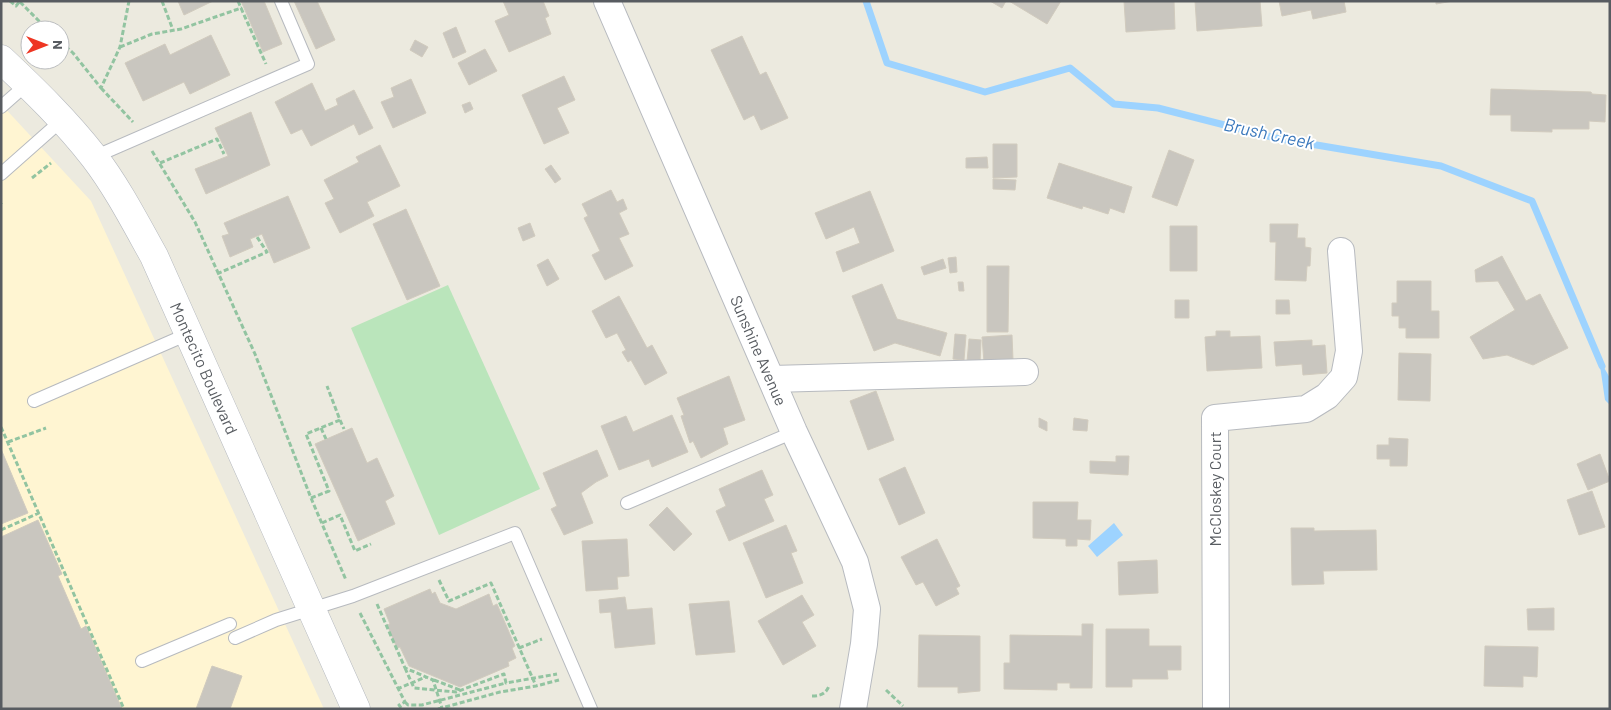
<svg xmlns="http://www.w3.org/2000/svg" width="1611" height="710" viewBox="0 0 1611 710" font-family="Barlow,sans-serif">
  <rect width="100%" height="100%" fill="#eceadf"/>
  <path fill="#fff5d2" d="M1,104L91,201L324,709H1Z"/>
  <path fill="#bae5bb" d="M448,285L540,489L439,535L351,328Z"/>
  <path fill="#9dd3ff" d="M1599,359L1610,378V405L1605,400Z
    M1114,523L1123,535L1097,557L1088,546Z"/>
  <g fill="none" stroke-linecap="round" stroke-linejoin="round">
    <path stroke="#9dd3ff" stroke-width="7" d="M866,1L887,63L985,92L1070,68L1114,104L1158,108L1275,138L1441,166L1532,201L1602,366"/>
  </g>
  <path fill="#c9c6bf" stroke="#d1cbbe" d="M178,1H213L184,15Z
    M241,1H264L282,44L263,52Z
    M294,1H317L335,40L316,49Z
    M503,1H543L549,16L545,18L551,34L509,52L495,21L509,15Z
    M990,1H1006L1002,8Z
    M1009,1H1061L1047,24Z
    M1124,1H1174L1175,29L1126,32Z
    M1195,1H1260L1262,26L1197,31Z
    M1279,1H1344L1346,12L1313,19L1311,10L1282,16Z
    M1436,1H1453L1436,4Z
    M456,27L466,52L453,58L443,33Z
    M211,35L230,75L190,94L184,82L143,101L125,63L165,44L170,55Z
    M742,36L760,75L766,72L788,118L761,130L754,115L744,120L711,50Z
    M415,40L428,47L422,57L410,50Z
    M485,49L497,71L469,85L458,63Z
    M564,76L575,100L557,108L569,133L544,144L522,95Z
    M411,79L426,113L393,128L381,102L394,97L391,88Z
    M312,83L325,111L338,105L336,99L354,90L373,128L359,135L354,124L311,146L302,129L291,134L275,102Z
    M1491,89L1591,92L1592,94L1606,95L1605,122L1589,121V129H1552V132L1511,131V115H1490Z
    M470,102L473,109L465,113L462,105Z
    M251,112L270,165L206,194L195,169L228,156L215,128Z
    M993,144H1017V177L993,178Z
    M380,145L400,186L367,202L374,216L340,233L325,203L334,199L324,180L359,162L356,157Z
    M1169,150L1194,160L1177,206L1152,197Z
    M987,157L988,168H966V158Z
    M1059,163L1132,187L1124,213L1110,208L1108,214L1083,206L1082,209L1047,198Z
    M551,165L561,179L555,183L545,169Z
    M993,179L1016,180L1015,190L993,189Z
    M611,190L617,202L623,199L627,209L619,213L629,234L619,238L633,266L605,280L592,255L600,251L584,218L588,216L582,204Z
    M870,191L894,251L843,272L836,252L860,243L854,227L826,239L815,213Z
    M288,196L310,248L274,263L262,234L250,239L253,247L230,257L222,236L229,234L224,223Z
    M406,209L440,286L407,300L373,224Z
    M530,223L535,236L523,241L518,228Z
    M1270,224H1298L1297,238H1305V247L1311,248L1310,266H1307L1306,281L1275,280L1276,242H1270Z
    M1170,226H1197V271H1170Z
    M1502,256L1526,301L1540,294L1568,348L1533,365L1507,355L1483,359L1470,337L1515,310L1498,281L1476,282L1475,270Z
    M956,257L957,272L950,273L948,258Z
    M548,259L559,279L547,286L537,265Z
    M943,259L946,268L924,275L921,267Z
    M987,266H1009L1008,332H987Z
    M1397,281H1431V311H1439V338H1406V328H1399V316H1392V303H1397Z
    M958,282H963L964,291H959Z
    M882,284L897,319L947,333L940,356L895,343L874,351L852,296Z
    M619,296L647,348L652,345L667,373L645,385L631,360L628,362L622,352L626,350L617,333L606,338L592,311Z
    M1175,300H1189V318H1175Z
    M1276,300H1289L1290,314H1276Z
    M1216,331H1230V337L1260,336L1262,368L1207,371L1205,337L1216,336Z
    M955,334L966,335L964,360L953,359Z
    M1012,335L1013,360L984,362L982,337Z
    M969,339L981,340L980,363L967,362Z
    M1312,340V346L1325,345L1327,373L1303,375L1302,364L1276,366L1274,342Z
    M1399,353L1431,354L1430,401L1398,400Z
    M729,376L745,420L723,428L728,444L701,458L693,441L690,443L681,416L684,415L677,398Z
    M876,391L894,440L868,450L850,401Z
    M672,415L688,452L652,467L649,459L619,470L601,426L626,416L633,432Z
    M1039,418L1047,422V431L1039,427Z
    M1074,418L1088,420L1087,431L1073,430Z
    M352,428L367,463L377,458L394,496L385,501L395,524L358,541L315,444Z
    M1389,438L1408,439L1407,466H1390V459H1377V445H1389Z
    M1,449L28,513L1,524Z
    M597,450L608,476L596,482L581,493L593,523L564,535L551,509L557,506L543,473Z
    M1600,454L1610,481L1588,490L1577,464Z
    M1116,456H1129L1128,475L1090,473V461L1116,462Z
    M905,467L925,513L899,525L879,479Z
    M762,470L773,495L764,499L774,521L729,541L716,511L726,506L719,489Z
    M1592,491L1605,527L1579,535L1567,500Z
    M1033,502H1078L1077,520H1091L1090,540L1077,539V546H1066V539L1033,538Z
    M667,507L692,534L674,551L649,525Z
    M38,520L62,574L58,576L81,629L86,626L122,709H1V537Z
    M786,525L797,551L791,553L803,583L766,598L743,543Z
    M1291,528H1314V531L1376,530L1377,570L1323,571L1324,584L1292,585Z
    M627,539L629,576L617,577L618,589L586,591L582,541Z
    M937,539L960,586L956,588L959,594L936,606L923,582L916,585L901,557Z
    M1157,560L1158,593L1119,595L1118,562Z
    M430,589L432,594L435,592L440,603L456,609L489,594L493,606L497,604L515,646L512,648L516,658L508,662L509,666L460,687L409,666L400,647L397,648L387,625L390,624L384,609Z
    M802,595L814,615L802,622L816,646L783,665L758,621Z
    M625,597L627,610L652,608L655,644L615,648L611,612L600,613L599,600Z
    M729,601L735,652L696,655L689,604Z
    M1554,608V630H1528L1527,609Z
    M1082,624H1093L1092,688H1070V683H1057V690L1004,689V663H1010V635L1082,636Z
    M1106,629H1149V646H1181V670H1167L1168,679H1132V687H1106Z
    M919,635L980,636V691L958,693V687H918Z
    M1485,646L1538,647L1537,677L1523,676V687L1484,686Z
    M212,666L242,676L230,709H196Z"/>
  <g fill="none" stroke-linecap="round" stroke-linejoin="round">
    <defs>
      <path id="service" d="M1,107L27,84
        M94,157L308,64L281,1
        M1,174L62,120
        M34,401L188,334
        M627,503L794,432
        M235,638L276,620L353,596L515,533L591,709
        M142,661L230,624"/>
      <g id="minor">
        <path id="s1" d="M607,1L794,432L855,562L867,609L864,644L853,709"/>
        <path d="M772,379L1025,372"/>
        <path d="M1216,709L1215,418L1306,409L1327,396L1344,377L1349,351L1341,251"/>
      </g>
      <g id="secondary">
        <path id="s2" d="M1,59C34,90 66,121 94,157C117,187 135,222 154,256L356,709"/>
      </g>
    </defs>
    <use href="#service" stroke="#b7babf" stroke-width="14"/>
    <use href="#minor" stroke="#b7babf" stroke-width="28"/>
    <use href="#secondary" stroke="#b5b9bf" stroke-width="29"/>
    <path stroke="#92c4a1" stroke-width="3" stroke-dasharray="5 2.5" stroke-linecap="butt" d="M10,1L16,6L20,1
      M162,1L173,30
      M238,1L241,8
      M20,2L48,30
      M60,41L73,53L101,88L120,47L129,1
      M120,47L152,34L181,29L241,8L266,64
      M101,88L133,122
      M152,151L195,222L255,354L311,498L346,580
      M160,163L217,139L224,154
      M32,178L51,163
      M1,204V203
      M217,274L267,252L257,237
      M340,420L344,429
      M1,427L124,709
      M321,428L326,439
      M8,442L46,428
      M311,498L329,491L306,434L340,420L327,386
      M322,523L340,515L355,551L371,544
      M1,530L39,513
      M439,580L449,601L491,583L536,686
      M377,604L405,668L433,680L442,708
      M360,613L405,702L399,705L402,709
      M519,648L542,639
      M405,668L414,688L456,692L504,674L506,683L557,674
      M434,680L460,690
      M397,689L426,677
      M886,690L903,706
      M812,696C820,696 826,694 829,686
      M405,702L408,705H422L506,683
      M438,709L500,692L536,686L559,680"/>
    <use href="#service" stroke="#fff" stroke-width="12"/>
    <use href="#minor" stroke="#fff" stroke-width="26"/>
    <use href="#secondary" stroke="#fff" stroke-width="28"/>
  </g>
  <g text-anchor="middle" stroke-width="4" stroke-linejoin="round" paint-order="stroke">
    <g font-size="16" fill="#585c61" stroke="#fff">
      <text dy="6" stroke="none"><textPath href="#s1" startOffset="381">Sunshine Avenue</textPath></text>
      <text dy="6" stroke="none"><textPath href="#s2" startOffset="374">Montecito Boulevard</textPath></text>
      <text transform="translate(1215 489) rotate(-90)" y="6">McCloskey Court</text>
    </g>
    <g font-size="18" font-style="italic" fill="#3a78bc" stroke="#fff">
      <text transform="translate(1269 134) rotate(12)" y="6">Brush Creek</text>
    </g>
  </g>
  <rect width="1611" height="710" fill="none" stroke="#585c61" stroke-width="5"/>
  <g transform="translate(45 45) rotate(90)"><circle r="24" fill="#ffffff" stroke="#bcbec0"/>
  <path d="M0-4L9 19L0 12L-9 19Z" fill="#ee3623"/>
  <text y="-8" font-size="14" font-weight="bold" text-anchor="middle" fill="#585c61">N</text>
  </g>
</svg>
